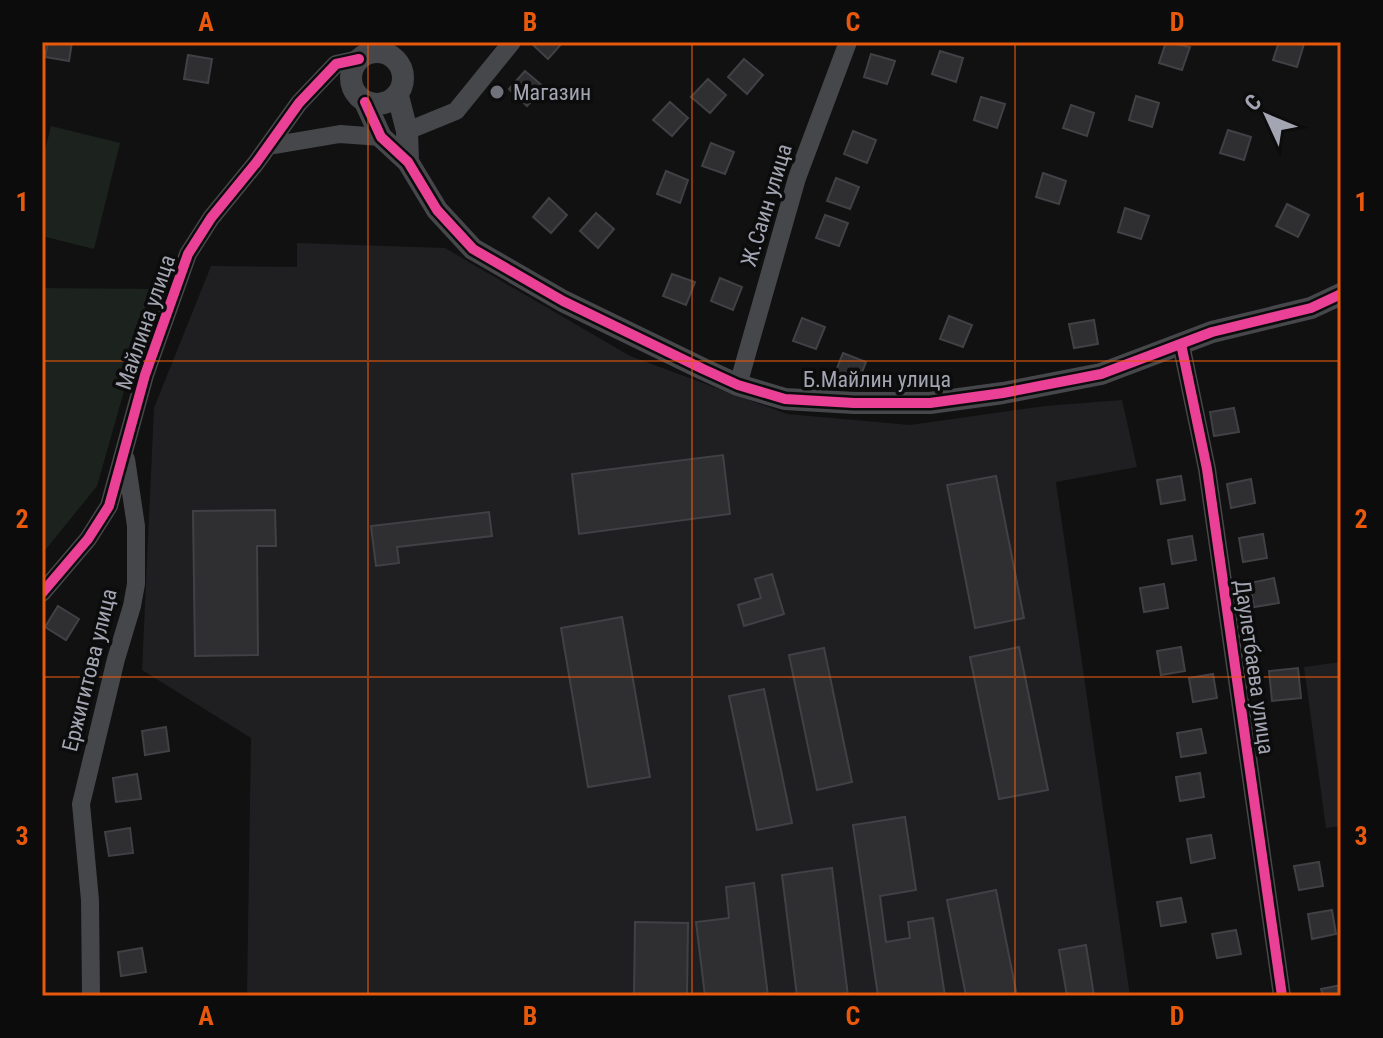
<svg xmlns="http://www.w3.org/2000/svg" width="1383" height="1038" viewBox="0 0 1383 1038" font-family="'Roboto Condensed',sans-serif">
  <rect width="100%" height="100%" fill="#111112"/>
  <path fill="#1f1e20" d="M297,243L445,248L630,356L787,414L910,425L1045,406L1122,400L1137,467L1056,482L1130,996H247L251,738L142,670L154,408L211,266L297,267Z
    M1341,662V826L1326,828L1304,667Z"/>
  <path fill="#1c221d" d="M51,126L120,143L94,249L42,236V162Z
    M42,288L153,289L97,486L42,554Z"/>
  <path fill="#2f2f31" stroke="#414145" stroke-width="2" d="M48,42H72L69,61L45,57Z
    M530,42H563L548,59Z
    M1166,42L1190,47L1182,70L1159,63Z
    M1279,42L1304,44L1297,67L1273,60Z
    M940,51L963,58L956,82L932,74Z
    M871,54L895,61L887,84L864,77Z
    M188,55L212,59L208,83L184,79Z
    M744,59L763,75L747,94L728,77Z
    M525,71L544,87L527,106L509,89Z
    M708,79L726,95L710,113L691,97Z
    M1136,96L1159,103L1152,127L1129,120Z
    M981,97L1005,104L997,128L974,120Z
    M670,102L688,118L672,136L653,120Z
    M1071,105L1094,113L1087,136L1063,128Z
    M1228,130L1251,137L1244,160L1220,153Z
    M853,131L876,140L867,163L844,154Z
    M711,143L734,152L725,174L702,166Z
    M666,171L688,180L680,203L657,194Z
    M1043,173L1066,181L1059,204L1036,197Z
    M836,178L859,187L850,209L827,201Z
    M549,198L567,215L551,233L533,217Z
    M1287,204L1309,215L1298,237L1276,226Z
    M1125,208L1149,216L1141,239L1118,232Z
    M596,213L614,229L598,248L580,231Z
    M825,215L848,223L839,246L816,238Z
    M672,274L695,282L686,305L663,296Z
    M720,278L742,287L733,310L711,301Z
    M949,316L972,325L963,347L940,339Z
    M802,318L825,327L816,349L793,341Z
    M1094,320L1098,344L1074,348L1069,324Z
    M843,353L866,362L857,385L834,376Z
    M1234,408L1239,432L1214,436L1210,412Z
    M723,455L730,514L579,534L572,474Z
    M996,476L1024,618L975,628L947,485Z
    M1181,476L1185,500L1161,504L1157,480Z
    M1251,479L1255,503L1231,508L1227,484Z
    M275,510L276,546H257L258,655L195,656L193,511Z
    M489,512L492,536L397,547L399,563L376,566L371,526Z
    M1263,534L1267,558L1243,562L1239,538Z
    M1192,536L1196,560L1172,564L1168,540Z
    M772,574L784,614L744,626L738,605L761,598L755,579Z
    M1274,578L1279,603L1254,607L1250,583Z
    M1164,584L1168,608L1144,612L1140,588Z
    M58,606L79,619L66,640L45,627Z
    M622,617L650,777L588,787L561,628Z
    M1019,647L1048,790L999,799L970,657Z
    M1181,647L1185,671L1161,675L1157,651Z
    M824,648L852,782L817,790L789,655Z
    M1298,668L1301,698L1272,701L1269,671Z
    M1213,674L1217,698L1193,702L1189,678Z
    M764,689L792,823L757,830L729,696Z
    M166,727L169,751L145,755L142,731Z
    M1201,729L1206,753L1181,757L1177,733Z
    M1200,773L1204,797L1180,801L1176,777Z
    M137,774L141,799L116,802L113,778Z
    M905,817L916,890L880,896L886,942L910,938L908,922L933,918L945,996H878L853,825Z
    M130,828L133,853L109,856L105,832Z
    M1211,835L1215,858L1191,863L1187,839Z
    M1319,862L1323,886L1299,890L1294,866Z
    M832,868L848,996H797L782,875Z
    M754,883L768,996H705L696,922L729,918L726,887Z
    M996,890L1017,996H966L947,900Z
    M1181,898L1186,922L1161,926L1157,902Z
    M1332,910L1336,934L1312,939L1308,914Z
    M635,922L688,923L687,996H634Z
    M1236,930L1241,954L1217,958L1212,934Z
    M1086,945L1094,996H1067L1059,950Z
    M142,948L146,972L121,976L118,952Z
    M1341,985V996H1323L1321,989Z"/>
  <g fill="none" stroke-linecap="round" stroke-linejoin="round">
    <path stroke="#46474a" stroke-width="18" d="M407,131L456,111L512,42
      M269,146L340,134L381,137
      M1181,344L1207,469L1282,996
      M738,385L797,178L848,42
      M42,593L88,539L109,506L145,375L188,254L211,218L256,163L299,103L336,64L359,59
      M91,996L90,900L81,804L116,659L132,606L136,584V526L126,459"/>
    <path stroke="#46474a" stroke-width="22" d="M351 78a26 26 0 1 1 52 0a26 26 0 1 1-52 0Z
      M398,96L407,131L408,162
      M365,102L381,137L408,162L437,210L473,249L563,301L703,369L738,385L785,399L854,403H930L1003,393L1101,374L1212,332L1311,308L1341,294"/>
    <defs>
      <path id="cycleway" d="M365,102L381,137L408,162L437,210L473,249L563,301L703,369L738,385L785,399L854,403H930L1003,393L1101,374L1212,332L1311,308L1341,294
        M1181,344L1207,469L1282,996
        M42,593L88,539L109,506L145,375L188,254L211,218L256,163L299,103L336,64L359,59"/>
    </defs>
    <use href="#cycleway" stroke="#0c0c0d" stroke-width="15"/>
    <use href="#cycleway" stroke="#ea4096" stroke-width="10"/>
  </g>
  <path fill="none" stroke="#e8590c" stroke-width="2" stroke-opacity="0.55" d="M368,42V996M692,42V996M1015,42V996M42,361H1341M42,677H1341"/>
  <circle fill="#70717a" stroke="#0c0c0d" stroke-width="3" cx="497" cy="92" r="8"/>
  <g text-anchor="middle" stroke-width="7" stroke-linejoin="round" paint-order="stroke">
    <g font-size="22" fill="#a3a5b2" stroke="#0c0c0d" text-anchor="start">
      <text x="513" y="100">Магазин</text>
    </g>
    <g font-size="22" fill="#a3a5b2" stroke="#0c0c0d">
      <text transform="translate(766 205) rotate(-73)" y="8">Ж.Саин улица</text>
      <text transform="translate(145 322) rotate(-71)" y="8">Майлина улица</text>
      <text x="877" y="387">Б.Майлин улица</text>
      <text transform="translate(1255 667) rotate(82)" y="8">Даулетбаева улица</text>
      <text transform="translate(89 670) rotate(-76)" y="8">Ержигитова улица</text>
    </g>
  </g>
  <rect width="1383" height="1038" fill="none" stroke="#0c0c0d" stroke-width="88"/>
  <g transform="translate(1267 116) rotate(314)" stroke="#0c0c0d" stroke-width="6" paint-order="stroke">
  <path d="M0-6L14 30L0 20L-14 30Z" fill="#a3a5b2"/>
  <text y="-12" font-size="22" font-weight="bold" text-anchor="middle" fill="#a3a5b2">С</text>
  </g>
  <rect x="44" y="44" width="1295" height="950" fill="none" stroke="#e8590c" stroke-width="3"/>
  <g font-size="26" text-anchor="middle" font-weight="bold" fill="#e8590c">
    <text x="206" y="31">A</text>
    <text x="530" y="31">B</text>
    <text x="853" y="31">C</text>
    <text x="1177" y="31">D</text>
    <text x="22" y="211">1</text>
    <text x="1361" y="211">1</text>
    <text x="22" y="528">2</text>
    <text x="1361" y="528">2</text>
    <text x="22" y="845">3</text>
    <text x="1361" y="845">3</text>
    <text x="206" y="1025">A</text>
    <text x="530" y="1025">B</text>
    <text x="853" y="1025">C</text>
    <text x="1177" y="1025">D</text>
  </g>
</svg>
